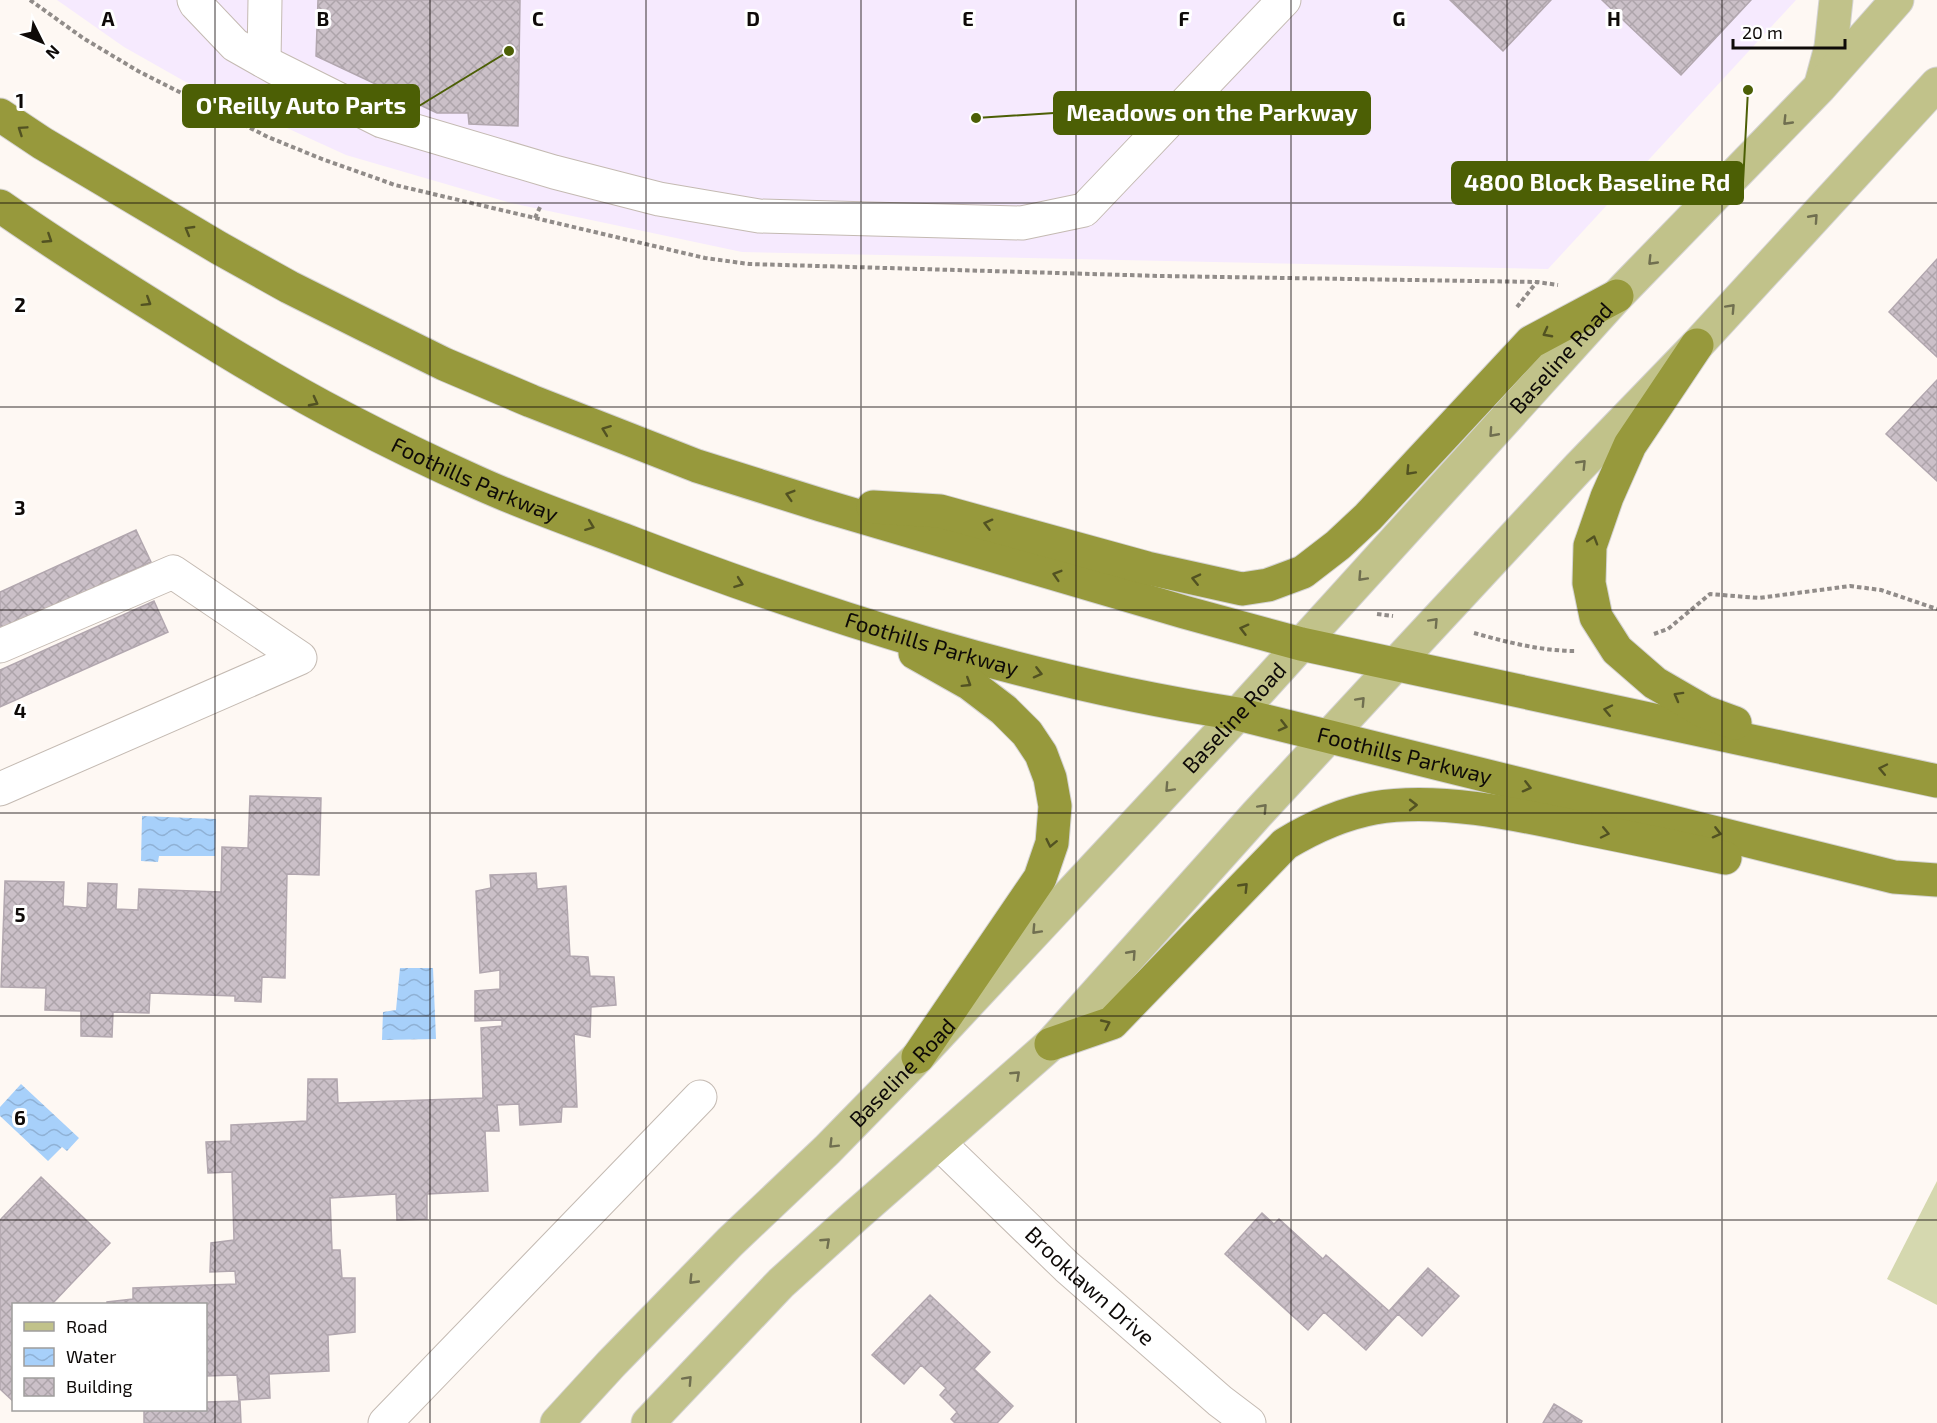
<svg xmlns="http://www.w3.org/2000/svg" width="1937" height="1423" viewBox="0 0 1937 1423" font-family="'Exo 2',sans-serif">
  <defs>
    <pattern id="water-waves" width="16" height="10" patternUnits="userSpaceOnUse" patternTransform="scale(1.5)"><rect width="16" height="10" fill="#a7d0fa"/><path d="M0 5q4-4 8 0t8 0" fill="none" stroke="#8fb1d5"/></pattern>
    <pattern id="building-cross-hatch" width="8" height="8" patternUnits="userSpaceOnUse" patternTransform="scale(1.5)"><rect width="8" height="8" fill="#cbc0c8"/><path d="M0 0l8 8M0 8l8-8" fill="none" stroke="#ada4aa"/></pattern>
  </defs>
  <rect width="100%" height="100%" fill="#fef8f3"/>
  <path fill="#f6eafe" d="M57,0H1796L1548,269L742,252L511,203L346,155L184,81L124,47Z"/>
  <path fill="#d5d8af" d="M1937,1181V1305L1887,1279Z"/>
  <path fill="url(#water-waves)" d="M142,816L216,819L215,856H159L158,862L141,861Z
    M400,968H433L436,1039L382,1040L383,1012L396,1010Z
    M21,1084L79,1138L67,1151L62,1147L48,1161L0,1116V1107Z"/>
  <path fill="url(#building-cross-hatch)" stroke="#b2a7af" stroke-width="1.5" d="M318,0H520L518,126L469,124L468,113H437L316,56Z
    M1450,0H1551L1503,51Z
    M1602,0H1751L1681,75Z
    M1937,259V357L1889,312Z
    M1937,380V481L1886,434Z
    M136,530L151,562L0,630V592Z
    M154,601L168,632L0,707V670Z
    M250,796L321,798L319,875L287,874L285,978L262,977L261,1002L235,1001V996L150,993L149,1013L113,1012L112,1037L81,1036V1011L45,1010L46,988L1,987L5,881L64,882L63,906L87,908L88,883L117,884L116,909L138,910L139,889L221,892L222,847L248,848Z
    M536,873L537,889L566,886L570,956L588,957L590,976L614,977L616,1005L591,1007L590,1037L574,1034L577,1107H562L561,1122L520,1125L519,1104L497,1105L499,1131H485L488,1191L427,1194V1219L397,1220L396,1194L330,1198L332,1250H340L342,1278H355V1332L328,1335L329,1371L269,1374L270,1398L239,1400L237,1375L206,1376V1304H107V1302L133,1299V1288L236,1284L235,1271L210,1272L211,1243L234,1240L232,1172L208,1173L206,1142L231,1141V1125L307,1121L308,1079H337L338,1103L483,1098L481,1028L502,1026V1020L475,1021V991L500,989V970L480,973L476,891L491,888L490,875Z
    M41,1177L110,1243L52,1304H14V1402L0,1389V1220Z
    M1262,1213L1274,1224L1279,1219L1323,1259L1326,1255L1389,1311L1428,1268L1459,1296L1422,1336L1398,1314L1366,1350L1324,1312L1308,1330L1225,1254Z
    M930,1295L990,1352L974,1369L1013,1406L997,1423H955L951,1419L957,1412L940,1395L946,1388L921,1365L904,1384L872,1355Z
    M240,1401L241,1423H144V1410H206V1402Z
    M1554,1404L1582,1421L1581,1423H1543Z"/>
  <g fill="none" stroke-linecap="round" stroke-linejoin="round">
    <defs>
      <g id="minor">
        <path d="M194,0L196,4L235,45L274,67L382,121L554,172L659,199L759,216L1022,223L1084,210L1284,0"/>
        <path d="M264,61L265,0"/>
        <path d="M0,646L173,572L300,658L0,789"/>
        <path id="s1" d="M939,1143L1067,1267L1220,1401L1249,1423"/>
        <path d="M385,1423L700,1097"/>
      </g>
      <g id="major">
        <path d="M1821,84L1831,47L1836,0"/>
        <path id="s2" d="M557,1423L611,1364L730,1242L827,1150L918,1057L1238,714L1617,296L1820,87L1897,0"/>
        <path d="M648,1423L781,1283L854,1217L1051,1044L1257,814L1395,665L1579,467L1697,345L1937,84"/>
      </g>
      <g id="highway">
        <path d="M0,115L42,143L219,248L289,287L367,326L444,364L531,401L697,466L821,505L1184,612L1301,644L1937,781"/>
        <path id="s3" d="M0,206C56,245 113,281 171,317C228,353 286,388 346,419C388,441 431,462 474,481C526,505 580,523 632,543C828,618 1030,682 1238,714L1894,877L1937,880"/>
        <path d="M1697,345L1630,445L1607,497L1590,546L1589,583L1596,617L1617,650L1655,683L1705,712L1735,723"/>
        <path d="M873,507L940,511L1147,568L1242,589L1268,585L1303,572L1338,545L1368,517L1531,342L1617,296"/>
        <path d="M915,653L970,684L1004,710L1027,733L1041,754L1050,778L1055,806L1052,843L1040,878L918,1057"/>
        <path d="M1051,1044L1112,1023L1285,844C1313,827 1342,814 1374,808C1437,797 1516,814 1577,827C1627,837 1676,847 1725,858"/>
      </g>
    </defs>
    <use href="#minor" stroke="#c4bab2" stroke-width="35"/>
    <use href="#major" stroke="#d4d3d3" stroke-width="35"/>
    <use href="#highway" stroke="#d4d3d3" stroke-width="35"/>
    <path stroke="#918c89" stroke-width="4" stroke-dasharray="4.5 3" stroke-linecap="butt" d="M30,0L83,38L138,71L268,137L322,159L395,185L705,258L749,264L1161,276L1537,282L1558,285
      M535,218L541,205
      M1517,307L1536,283
      M1377,614L1393,616
      M1474,633C1506,642 1542,651 1575,651
      M1654,634L1668,629L1710,594L1759,598L1850,586L1881,590L1937,609"/>
    <use href="#minor" stroke="#fff" stroke-width="33"/>
    <use href="#major" stroke="#c1c28a" stroke-width="33"/>
    <use href="#highway" stroke="#97993c" stroke-width="33"/>
  </g>
  <defs><path id="oneway-chevron" d="M-2-3.5L2.5 0L-2 3.5" fill="none" stroke-width="1.6" stroke-linecap="round" stroke-linejoin="round" transform="scale(1.5)"/></defs>
  <g stroke="#706f50">
    <use href="#oneway-chevron" transform="translate(1787 121) rotate(134)"/>
    <use href="#oneway-chevron" transform="translate(1814 218) rotate(-48)"/>
    <use href="#oneway-chevron" transform="translate(1652 261) rotate(134)"/>
    <use href="#oneway-chevron" transform="translate(1731 308) rotate(-47)"/>
    <use href="#oneway-chevron" transform="translate(1493 433) rotate(132)"/>
    <use href="#oneway-chevron" transform="translate(1582 464) rotate(-46)"/>
    <use href="#oneway-chevron" transform="translate(1362 577) rotate(133)"/>
    <use href="#oneway-chevron" transform="translate(1434 622) rotate(-47)"/>
    <use href="#oneway-chevron" transform="translate(1361 701) rotate(-47)"/>
    <use href="#oneway-chevron" transform="translate(1169 788) rotate(133)"/>
    <use href="#oneway-chevron" transform="translate(1263 808) rotate(-47)"/>
    <use href="#oneway-chevron" transform="translate(1036 930) rotate(133)"/>
    <use href="#oneway-chevron" transform="translate(1132 954) rotate(-48)"/>
    <use href="#oneway-chevron" transform="translate(1016 1075) rotate(-43)"/>
    <use href="#oneway-chevron" transform="translate(833 1144) rotate(135)"/>
    <use href="#oneway-chevron" transform="translate(826 1242) rotate(-43)"/>
    <use href="#oneway-chevron" transform="translate(693 1280) rotate(134)"/>
    <use href="#oneway-chevron" transform="translate(688 1380) rotate(-47)"/>
  </g>
  <g stroke="#525222">
    <use href="#oneway-chevron" transform="translate(22 130) rotate(-146)"/>
    <use href="#oneway-chevron" transform="translate(189 230) rotate(-150)"/>
    <use href="#oneway-chevron" transform="translate(48 239) rotate(33)"/>
    <use href="#oneway-chevron" transform="translate(147 302) rotate(32)"/>
    <use href="#oneway-chevron" transform="translate(1547 333) rotate(152)"/>
    <use href="#oneway-chevron" transform="translate(314 402) rotate(28)"/>
    <use href="#oneway-chevron" transform="translate(606 430) rotate(-159)"/>
    <use href="#oneway-chevron" transform="translate(1410 471) rotate(133)"/>
    <use href="#oneway-chevron" transform="translate(790 495) rotate(-163)"/>
    <use href="#oneway-chevron" transform="translate(988 524) rotate(-165)"/>
    <use href="#oneway-chevron" transform="translate(590 526) rotate(21)"/>
    <use href="#oneway-chevron" transform="translate(1593 540) rotate(-73)"/>
    <use href="#oneway-chevron" transform="translate(1057 575) rotate(-163)"/>
    <use href="#oneway-chevron" transform="translate(1196 579) rotate(-167)"/>
    <use href="#oneway-chevron" transform="translate(739 583) rotate(20)"/>
    <use href="#oneway-chevron" transform="translate(1244 629) rotate(-165)"/>
    <use href="#oneway-chevron" transform="translate(1038 673) rotate(14)"/>
    <use href="#oneway-chevron" transform="translate(967 683) rotate(32)"/>
    <use href="#oneway-chevron" transform="translate(1678 696) rotate(-151)"/>
    <use href="#oneway-chevron" transform="translate(1608 710) rotate(-168)"/>
    <use href="#oneway-chevron" transform="translate(1283 726) rotate(14)"/>
    <use href="#oneway-chevron" transform="translate(1883 769) rotate(-168)"/>
    <use href="#oneway-chevron" transform="translate(1527 787) rotate(14)"/>
    <use href="#oneway-chevron" transform="translate(1413 805)"/>
    <use href="#oneway-chevron" transform="translate(1605 833) rotate(12)"/>
    <use href="#oneway-chevron" transform="translate(1717 833) rotate(14)"/>
    <use href="#oneway-chevron" transform="translate(1051 843) rotate(102)"/>
    <use href="#oneway-chevron" transform="translate(1244 887) rotate(-46)"/>
    <use href="#oneway-chevron" transform="translate(1106 1024) rotate(-25)"/>
  </g>
  <path fill="none" stroke="#0e0a08" stroke-width="1.5" stroke-opacity="0.55" d="M215,0V1423M430,0V1423M646,0V1423M861,0V1423M1076,0V1423M1291,0V1423M1507,0V1423M1722,0V1423M0,203H1937M0,407H1937M0,610H1937M0,813H1937M0,1016H1937M0,1220H1937"/>
  <g text-anchor="middle" stroke-width="6" stroke-linejoin="round" paint-order="stroke">
    <g font-size="22" fill="#0e0a08" stroke="#fff">
      <text dy="8" stroke="none"><textPath href="#s2" startOffset="1464">Baseline Road</textPath></text>
      <text dy="8" stroke="none"><textPath href="#s3" startOffset="549">Foothills Parkway</textPath></text>
      <text dy="8" stroke="none"><textPath href="#s3" startOffset="1035">Foothills Parkway</textPath></text>
      <text dy="8" stroke="none"><textPath href="#s2" startOffset="978">Baseline Road</textPath></text>
      <text dy="8" stroke="none"><textPath href="#s3" startOffset="1521">Foothills Parkway</textPath></text>
      <text dy="8" stroke="none"><textPath href="#s2" startOffset="492">Baseline Road</textPath></text>
      <text dy="8" stroke="none"><textPath href="#s1" startOffset="208">Brooklawn Drive</textPath></text>
    </g>
  </g>
  <g font-size="20" text-anchor="middle" font-weight="bold" fill="#0e0a08" stroke="#fff" stroke-width="6" stroke-linejoin="round" paint-order="stroke">
    <text x="108" y="26">A</text>
    <text x="323" y="26">B</text>
    <text x="538" y="26">C</text>
    <text x="753" y="26">D</text>
    <text x="968" y="26">E</text>
    <text x="1184" y="26">F</text>
    <text x="1399" y="26">G</text>
    <text x="1614" y="26">H</text>
    <text x="20" y="108">1</text>
    <text x="20" y="312">2</text>
    <text x="20" y="515">3</text>
    <text x="20" y="718">4</text>
    <text x="20" y="922">5</text>
    <text x="20" y="1125">6</text>
  </g>
  <path fill="none" stroke="#4c5f05" stroke-width="2" d="M509 51L419 106M976 118L1054 113M1748 90L1743 183"/>
  <g fill="#4c5f05" stroke="#fff" stroke-width="2">
    <circle cx="509" cy="51" r="6"/>
    <circle cx="976" cy="118" r="6"/>
    <circle cx="1748" cy="90" r="6"/>
  </g>
  <g fill="#4c5f05" stroke="#4c5f05" stroke-width="2">
    <rect x="183" y="85" width="236" height="42" rx="6"/>
    <rect x="1054" y="92" width="316" height="42" rx="6"/>
    <rect x="1452" y="162" width="291" height="42" rx="6"/>
  </g>
  <g font-size="24" text-anchor="middle" font-weight="bold" fill="#fff">
    <text x="301" y="114">O'Reilly Auto Parts</text>
    <text x="1212" y="121">Meadows on the Parkway</text>
    <text x="1597" y="191">4800 Block Baseline Rd</text>
  </g>
  <rect x="12" y="1303" width="195" height="108" fill="#ffffff" stroke="#9f9d9c" stroke-width="1.5"/>
  <rect x="24" y="1322" width="30" height="9" fill="#c1c28a" stroke="#9f9d9c" stroke-width="1.5"/>
  <text x="66" y="1333" font-size="18" fill="#0e0a08">Road</text>
  <rect x="24" y="1348" width="30" height="18" fill="url(#water-waves)" stroke="#9f9d9c" stroke-width="1.5"/>
  <text x="66" y="1363" font-size="18" fill="#0e0a08">Water</text>
  <rect x="24" y="1378" width="30" height="18" fill="url(#building-cross-hatch)" stroke="#9f9d9c" stroke-width="1.5"/>
  <text x="66" y="1393" font-size="18" fill="#0e0a08">Building</text>
  <g transform="translate(42 42) rotate(133)" stroke="#ffffff" stroke-width="4.5" paint-order="stroke">
  <path d="M0-4.5L10 22L0 15L-10 22Z" fill="#0e0a08"/>
  <text y="-9" font-size="16" font-weight="bold" text-anchor="middle" fill="#0e0a08">N</text>
  </g>
  <path d="M1733 39v9h112v-9" fill="none" stroke="#0e0a08" stroke-width="3"/>
  <text x="1742" y="39" font-size="18" fill="#0e0a08" stroke="#ffffff" stroke-width="4.5" paint-order="stroke">20 m</text>
</svg>
